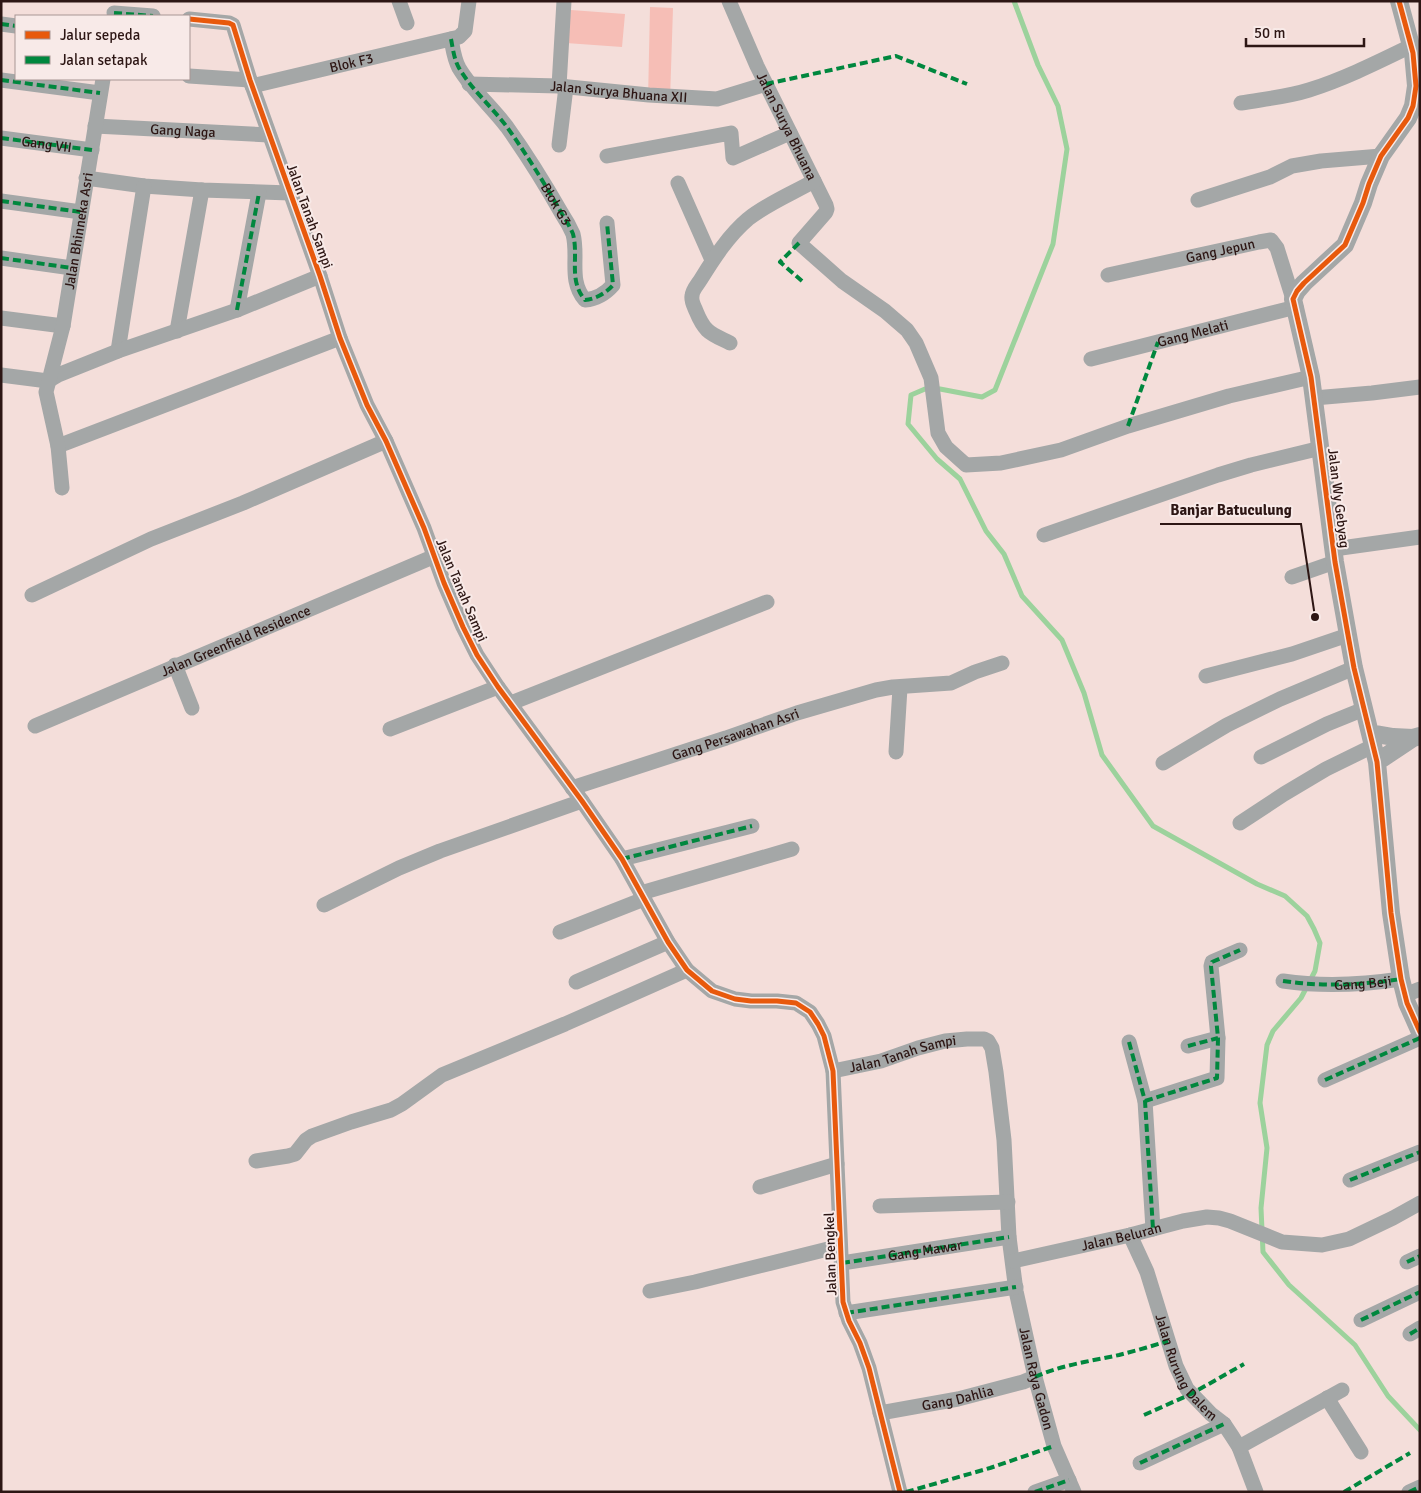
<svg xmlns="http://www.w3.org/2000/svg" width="1421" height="1493" viewBox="0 0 1421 1493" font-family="Signika,sans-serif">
  <rect width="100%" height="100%" fill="#f4deda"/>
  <path fill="#f6beb6" d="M650,7L673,8L670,100H648Z
    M571,10L625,14L622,47L566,43Z"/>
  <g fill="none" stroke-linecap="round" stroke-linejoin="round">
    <path stroke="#9cd29c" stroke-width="5" d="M1014,1L1038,65L1058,106L1067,149L1053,244L995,390L982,397L940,389H925L911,395L908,424L937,459L960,479L986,531L1004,554L1022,596L1062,640L1084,693L1102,755L1153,826L1257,884L1285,896L1307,916L1314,929L1320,943L1315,971L1301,998L1273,1031L1267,1045L1260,1103L1267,1148L1261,1208L1263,1252L1289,1285L1355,1345L1388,1396L1420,1430"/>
    <g stroke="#a4a7a7" stroke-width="15">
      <path d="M399,1L407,23"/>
      <path id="s1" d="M729,1L757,66L826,205L827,209L826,212L799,243L842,281L885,311L907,330L916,343L931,378L938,433L946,447L966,465L1001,463L1061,450L1128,426L1229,396L1311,377"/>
      <path d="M114,13L153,16"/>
      <path d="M189,19L229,23L233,25L250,80L320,276L340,338L367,405L386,441L424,528L444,583L463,627L477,655L498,687L582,801L622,859L668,942L687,970L712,991L735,999L751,1001H777L796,1003L810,1012L818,1024L824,1036L833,1071L843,1302L849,1321L860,1343L869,1368L900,1492"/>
      <path d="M1,24L16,26"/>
      <path d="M451,39C453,49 454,59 459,68C472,90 492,107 507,127C527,155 545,184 562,214C566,220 570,227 573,234C579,257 568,280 585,300C596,299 606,293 613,285L607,223"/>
      <path d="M189,76L250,80"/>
      <path d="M1,80L100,93"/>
      <path id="s2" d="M469,84L559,86L649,95L717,99L766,84"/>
      <path id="s3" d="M252,86L459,37L465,31L469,1"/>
      <path d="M559,86L564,1"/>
      <path d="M1241,103C1264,99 1287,97 1309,90C1344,79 1378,62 1411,46"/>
      <path id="s4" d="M95,126L269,135"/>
      <path d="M1,138L92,150"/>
      <path d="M559,145L566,87"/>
      <path d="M607,156L731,133L733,158L790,133"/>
      <path d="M86,178L144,186L202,190L290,193"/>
      <path d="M678,183L712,260"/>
      <path d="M1198,200L1270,177L1292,166L1321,161L1381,156"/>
      <path d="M1,201L81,212"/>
      <path d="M1,258L72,268"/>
      <path id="s5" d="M1108,275L1259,242L1271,240L1277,248L1293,299"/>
      <path d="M237,310L259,193"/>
      <path d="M1,318L63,326"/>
      <path d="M177,331L202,190"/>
      <path d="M730,343C710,333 705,333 696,311C694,306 691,301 692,296C692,290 698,284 701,279C714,258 729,235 748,219C768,203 793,193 814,181"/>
      <path d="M118,351L144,186"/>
      <path id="s6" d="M1091,359L1296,307"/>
      <path d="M1,375L48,381L58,375L118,351L237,310L320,276"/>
      <path d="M1314,398L1372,393L1420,387"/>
      <path d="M58,446L340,338"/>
      <path id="s7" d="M62,488L58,446L46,392L63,326L103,79"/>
      <path d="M1044,535L1218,475L1251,465L1321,448"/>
      <path d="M1334,549L1420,537"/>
      <path d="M1292,577L1335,562"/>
      <path d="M32,595L151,539L243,503L386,441"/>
      <path d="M175,665L192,708"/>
      <path d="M1206,676L1292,654L1348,635"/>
      <path d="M511,703L767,602"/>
      <path id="s8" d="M35,726L435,556"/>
      <path d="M390,729L498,687"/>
      <path d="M896,752L900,688"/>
      <path d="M1261,757L1327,724L1364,709"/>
      <path d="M1163,763L1227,725L1280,699L1354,668"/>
      <path id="s9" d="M572,788L726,738L797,713L876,690L893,687L951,683L975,672L1002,663"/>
      <path d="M1240,823L1284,794L1326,769L1373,746"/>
      <path d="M622,859L752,826"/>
      <path d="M641,893L792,849"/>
      <path d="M324,905L399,868L440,851L582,801"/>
      <path d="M560,932L644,899"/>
      <path id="s10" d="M1283,981C1324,987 1361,985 1401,979"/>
      <path d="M576,982L668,942"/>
      <path d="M1405,995L1420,989"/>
      <path d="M1129,1042L1145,1101L1153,1229"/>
      <path d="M1188,1046L1218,1038"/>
      <path id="s11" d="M833,1071L881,1061L918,1048L945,1041L967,1039H984L988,1041L992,1048L996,1072L1004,1140L1009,1237L1016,1291L1035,1377L1054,1446L1074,1492"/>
      <path d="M1325,1080L1420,1038"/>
      <path d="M1145,1101L1217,1078L1218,1038L1211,966L1212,962L1240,950"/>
      <path d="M256,1161L288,1156L295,1154L306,1140L312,1136L351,1122L391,1110L402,1104L442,1075L565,1024L687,970"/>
      <path d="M1350,1180L1420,1152"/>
      <path d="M760,1187L837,1164"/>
      <path d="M880,1206L1008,1202"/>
      <path id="s12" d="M1130,1235L1147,1272L1176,1366L1187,1389L1211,1414L1224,1424L1232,1436L1239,1447L1256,1492"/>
      <path id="s13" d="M1013,1261L1130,1235L1183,1221L1207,1217L1219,1218L1230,1221L1282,1242L1322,1245L1349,1239L1393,1218L1420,1203"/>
      <path d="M1407,1262L1420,1256"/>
      <path id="s14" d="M842,1263L1009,1237"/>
      <path d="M650,1291L695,1282L840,1246"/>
      <path d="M846,1313L1016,1287"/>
      <path d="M1361,1320L1420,1292"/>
      <path d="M1410,1334L1420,1328"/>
      <path d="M1327,1398L1361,1452"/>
      <path id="s15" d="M880,1413L958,1399L1023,1382L1035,1377"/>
      <path d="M1239,1447L1342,1390"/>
      <path d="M1140,1463L1224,1424"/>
      <path d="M1035,1492L1069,1480"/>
      <path d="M1409,1492L1420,1487"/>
    </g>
    <path stroke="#a4a7a7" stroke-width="18" d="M1399,1L1413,53L1416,86L1413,106L1408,118L1381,156L1369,184L1363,203L1345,245L1304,283L1297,291L1293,299L1311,377L1335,562L1348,635L1354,668L1377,762L1391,913L1401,979L1407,1003L1420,1032
      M1370,733L1393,737L1413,738
      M1377,762L1413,738L1420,736"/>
    <g stroke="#00873e" stroke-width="4" stroke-dasharray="8 4" stroke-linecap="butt">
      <path d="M114,13L153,16"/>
      <path d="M1,24L16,26"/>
      <path id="s16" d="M451,39C453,49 454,59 459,68C472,90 492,107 507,127C527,155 545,184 562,214C566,220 570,227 573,234C579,257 568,280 585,300C596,299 606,293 613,285L607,223"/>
      <path d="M1,80L100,93"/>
      <path d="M766,84L896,56L967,84"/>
      <path id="s17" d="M1,138L92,150"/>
      <path d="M1,201L81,212"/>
      <path d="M799,243L780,262L802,281"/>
      <path d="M1,258L72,268"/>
      <path d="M237,310L259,193"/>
      <path d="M1128,426L1158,342"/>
      <path d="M622,859L752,826"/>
      <path d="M1283,981C1324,987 1361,985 1401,979"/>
      <path d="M1129,1042L1145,1101L1153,1229"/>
      <path d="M1188,1046L1218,1038"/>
      <path d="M1325,1080L1420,1038"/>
      <path d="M1145,1101L1217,1078L1218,1038L1211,966L1212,962L1240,950"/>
      <path d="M1350,1180L1420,1152"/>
      <path d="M1407,1262L1420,1256"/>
      <path d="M842,1263L1009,1237"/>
      <path d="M846,1313L1016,1287"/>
      <path d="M1361,1320L1420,1292"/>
      <path d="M1410,1334L1420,1328"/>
      <path d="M1035,1377C1061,1365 1091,1361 1119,1355C1135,1351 1152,1346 1168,1341"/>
      <path d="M1144,1415L1191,1394L1244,1364"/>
      <path d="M1140,1463L1224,1424"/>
      <path d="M906,1492L990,1468L1054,1446"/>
      <path d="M1035,1492L1069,1480"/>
      <path d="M1344,1492L1410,1453"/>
      <path d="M1409,1492L1420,1487"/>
    </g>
    <defs>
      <path id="cycleway" d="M1399,1L1413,53L1416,86L1413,106L1408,118L1381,156L1369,184L1363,203L1345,245L1304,283L1297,291L1293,299L1311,377L1335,562L1348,635L1354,668L1377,762L1391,913L1401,979L1407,1003L1420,1032
        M189,19L229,23L233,25L250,80L320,276L340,338L367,405L386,441L424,528L444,583L463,627L477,655L498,687L582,801L622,859L668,942L687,970L712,991L735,999L751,1001H777L796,1003L810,1012L818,1024L824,1036L833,1071L843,1302L849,1321L860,1343L869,1368L900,1492"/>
    </defs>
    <use href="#cycleway" stroke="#f8eae8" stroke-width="8"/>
    <use href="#cycleway" stroke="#e8590c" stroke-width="5"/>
  </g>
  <g text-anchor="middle" stroke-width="4" stroke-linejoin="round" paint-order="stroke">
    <g font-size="14" fill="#2d1614" stroke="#f8eae8">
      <text dy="5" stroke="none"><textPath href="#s3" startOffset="102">Blok F3</textPath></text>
      <text dy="5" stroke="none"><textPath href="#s2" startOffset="150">Jalan Surya Bhuana XII</textPath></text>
      <text dy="5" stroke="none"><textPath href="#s1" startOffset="138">Jalan Surya Bhuana</textPath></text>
      <text dy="5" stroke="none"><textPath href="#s4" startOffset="88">Gang Naga</textPath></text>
      <text dy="5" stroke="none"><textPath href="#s17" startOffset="46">Gang VII</textPath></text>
      <text dy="5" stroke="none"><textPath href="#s16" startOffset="198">Blok G3</textPath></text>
      <text transform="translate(310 216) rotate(70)" y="5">Jalan Tanah Sampi</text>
      <text dy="5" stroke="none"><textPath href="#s7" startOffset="262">Jalan Bhinneka Asri</textPath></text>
      <text dy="5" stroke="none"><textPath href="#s5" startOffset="115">Gang Jepun</textPath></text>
      <text dy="5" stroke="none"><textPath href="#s6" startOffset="105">Gang Melati</textPath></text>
      <text transform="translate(1339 498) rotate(83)" y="5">Jalan Wy Gebyag</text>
      <text transform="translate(462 590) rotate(67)" y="5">Jalan Tanah Sampi</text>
      <text dy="5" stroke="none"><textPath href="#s8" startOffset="218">Jalan Greenfield Residence</textPath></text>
      <text dy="5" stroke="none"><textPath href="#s9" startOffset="172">Gang Persawahan Asri</textPath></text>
      <text dy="5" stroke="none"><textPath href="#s10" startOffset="80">Gang Beji</textPath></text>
      <text dy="5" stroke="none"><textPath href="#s11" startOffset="72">Jalan Tanah Sampi</textPath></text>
      <text dy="5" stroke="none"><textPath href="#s13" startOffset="111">Jalan Beluran</textPath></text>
      <text dy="5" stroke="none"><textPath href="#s14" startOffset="84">Gang Mawar</textPath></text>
      <text transform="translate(830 1254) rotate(-92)" y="5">Jalan Bengkel</text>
      <text dy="5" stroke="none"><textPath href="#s12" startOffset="145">Jalan Rurung Dalem</textPath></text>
      <text dy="5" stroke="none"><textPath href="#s11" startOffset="502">Jalan Raya Gadon</textPath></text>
      <text dy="5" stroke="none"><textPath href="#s15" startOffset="79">Gang Dahlia</textPath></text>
    </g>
  </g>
  <path fill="none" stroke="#2d1614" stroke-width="2" d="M1315 617L1301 524H1160"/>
  <circle fill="#2d1614" stroke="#f8eae8" stroke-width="2" cx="1315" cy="617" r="5"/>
  <g font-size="15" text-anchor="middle" font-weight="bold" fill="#2d1614" stroke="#f8eae8" stroke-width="4" stroke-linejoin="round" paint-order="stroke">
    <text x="1231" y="515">Banjar Batuculung</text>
  </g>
  <rect width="1421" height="1493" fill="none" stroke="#2d1614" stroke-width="5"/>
  <rect x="15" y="15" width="175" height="65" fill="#f8eae8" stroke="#a79593"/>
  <rect x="25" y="31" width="25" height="8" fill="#e8590c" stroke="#a79593"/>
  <text x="60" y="40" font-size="15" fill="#2d1614">Jalur sepeda</text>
  <rect x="25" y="56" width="25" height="8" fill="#00873e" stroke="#a79593"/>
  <text x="60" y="65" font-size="15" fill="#2d1614">Jalan setapak</text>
  <path d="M1246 38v8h118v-8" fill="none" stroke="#2d1614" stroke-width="2.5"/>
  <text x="1254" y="38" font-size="15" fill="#2d1614" stroke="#f8eae8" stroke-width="4" paint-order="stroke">50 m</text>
</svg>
